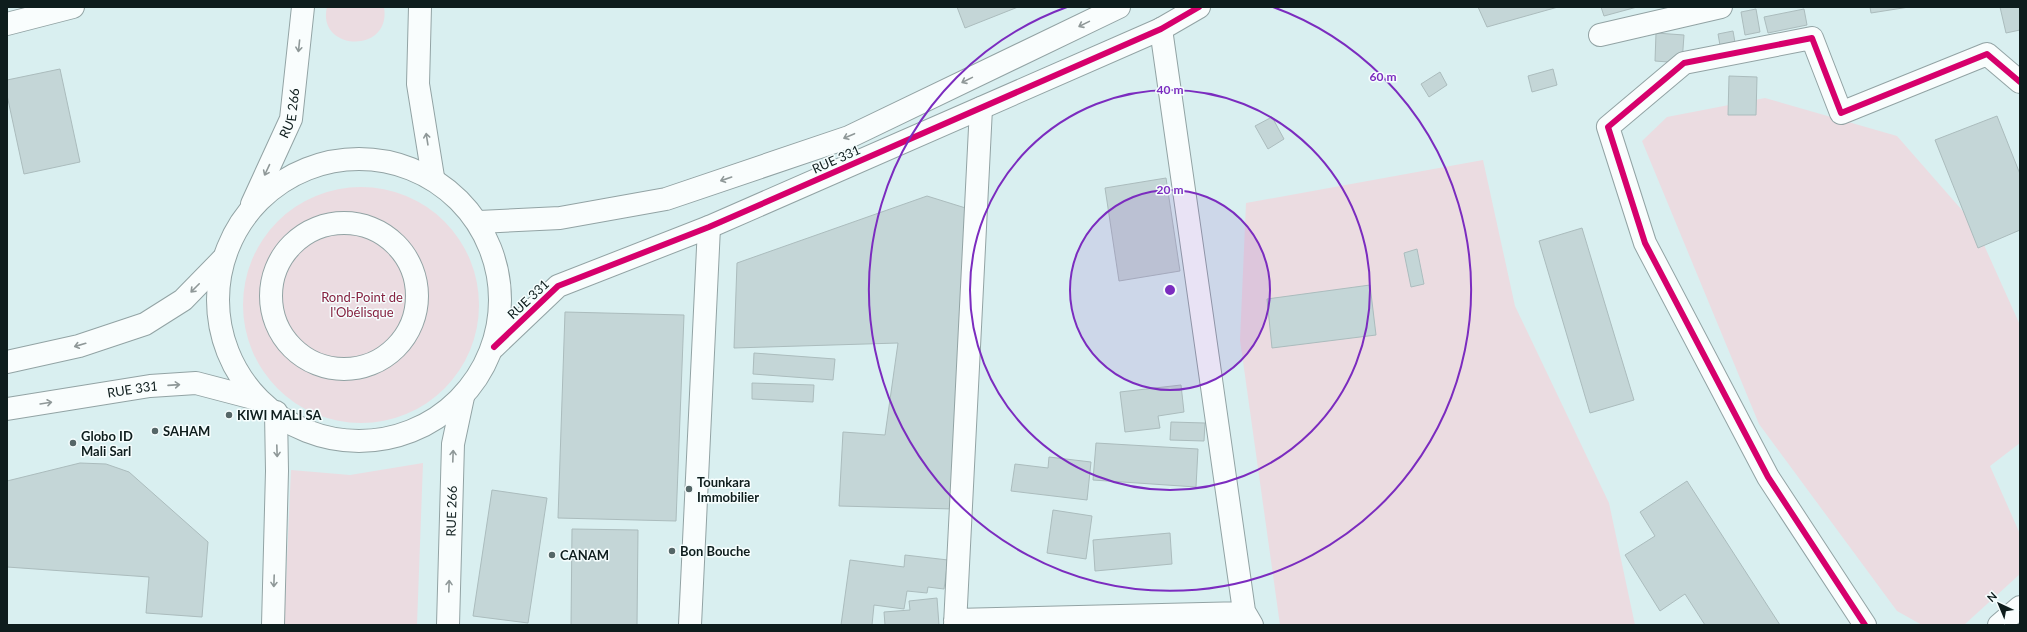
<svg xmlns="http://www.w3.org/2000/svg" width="2027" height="632" viewBox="0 0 2027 632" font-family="Lato,sans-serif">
  <rect width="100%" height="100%" fill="#d9eff0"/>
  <path fill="#ebdce1" d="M327,7H384C392,55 316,51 327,7Z
    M1765,98L1897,136L1975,225L2020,325V443L1990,466L2020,534V574L1964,625H1922L1897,611L1759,424L1642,141L1667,117Z
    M1483,160L1515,306L1609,503L1635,625H1280L1240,340L1246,203Z
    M243 305a118 118 0 1 1 236 0a118 118 0 1 1-236 0Z
    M423,463L417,625H284L291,470L350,475Z"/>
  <path fill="#c4d6d7" stroke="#abbcbd" d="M957,7H1018L965,28Z
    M1478,7H1558L1487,27Z
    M1601,7H1637L1604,16Z
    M1870,7H1909L1871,13Z
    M2000,7H2020V30L2006,33Z
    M1756,9L1760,32L1745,35L1741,12Z
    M1804,9L1807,25L1768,33L1764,17Z
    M1733,31L1736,48L1721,51L1718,34Z
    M1656,33L1684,35L1682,63L1655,61Z
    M60,69L80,162L24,174L7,95V80Z
    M1553,69L1557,85L1532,92L1528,76Z
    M1440,72L1447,85L1429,97L1421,84Z
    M1729,76L1757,77L1756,115H1728Z
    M1997,116L2020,174V230L1978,248L1935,140Z
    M1272,117L1284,139L1268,149L1255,126Z
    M1166,178L1180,271L1119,281L1105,188Z
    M927,196L972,210L954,509L839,506L843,432L885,435L898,343L734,348L737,263Z
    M1582,228L1634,400L1590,413L1539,241Z
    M1417,249L1424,284L1411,287L1404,253Z
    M1370,285L1376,335L1272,348L1267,299Z
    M565,312L684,315L676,521L558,518Z
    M754,353L835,359L833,380L753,374Z
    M752,383L814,385L813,402L752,399Z
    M1181,385L1184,412L1158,416L1160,428L1125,432L1120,392Z
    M1171,422L1205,423L1204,441L1170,440Z
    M1096,443L1198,449L1196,487L1093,480Z
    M1049,457L1091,462L1087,500L1011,491L1015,464L1048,468Z
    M80,463L106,464L129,472L208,542L202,617L146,613L149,577L7,567V481Z
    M1687,481L1780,625H1705L1685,594L1660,611L1625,555L1655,536L1640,512Z
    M492,490L547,498L528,623L473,616Z
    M1053,510L1092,516L1086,559L1047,553Z
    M572,529L638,530L637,625H571Z
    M1170,533L1172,564L1095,571L1093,540Z
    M905,555L948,560L944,589L928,587L927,593L907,591L904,609L874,605L872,625H841L850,560L904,567Z
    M937,598L939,625H885L884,612L910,610L909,601Z"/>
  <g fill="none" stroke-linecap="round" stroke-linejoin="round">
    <defs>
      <path id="street" d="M7,24L73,7
        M1161,29L1246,625
        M1600,35L1721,7
        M271 296a73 73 0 1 1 146 0a73 73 0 1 1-146 0Z
        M955,620L1245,613L1252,625
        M690,625L709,227
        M955,625L981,108
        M1865,625L1768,477L1645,243L1608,127L1684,63L1812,38L1841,113L1987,54L2020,82
        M1999,625L2020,607"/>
      <g id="secondary">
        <path d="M420,7L418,84L433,177"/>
        <circle cx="359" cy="300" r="141"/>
        <path id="s1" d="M252,204L291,119L303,7"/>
        <path d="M479,222L560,218L666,199L849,137L1119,7"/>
        <path d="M494,347L558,286L709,227L1161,29L1199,7"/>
        <path d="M7,362L79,346L145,324L183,300L222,260"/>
        <path id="s2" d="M7,409L150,386L196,383L257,399"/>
        <path d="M273,625L277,471L276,412"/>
        <path id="s3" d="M448,625L453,444L463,397"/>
      </g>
    </defs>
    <use href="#street" stroke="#92a3a4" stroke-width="24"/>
    <use href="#secondary" stroke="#92a3a4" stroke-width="24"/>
    <use href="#street" stroke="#f9fdfd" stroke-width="22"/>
    <use href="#secondary" stroke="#f9fdfd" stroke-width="22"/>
    <defs>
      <path id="cycleway" d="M494,347L558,286L709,227L1161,29L1199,7
        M1865,625L1768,477L1645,243L1608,127L1684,63L1812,38L1841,113L1987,54L2020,82"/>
    </defs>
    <use href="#cycleway" stroke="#f6fefe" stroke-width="8"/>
    <use href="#cycleway" stroke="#d6006c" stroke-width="6"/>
  </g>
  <defs><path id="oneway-shaft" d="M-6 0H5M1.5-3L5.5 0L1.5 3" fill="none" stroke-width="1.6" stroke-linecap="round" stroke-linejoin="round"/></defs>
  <g stroke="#8f9898">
    <use href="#oneway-shaft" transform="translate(1084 24) rotate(154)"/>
    <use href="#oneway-shaft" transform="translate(299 46) rotate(96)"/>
    <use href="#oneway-shaft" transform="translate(967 80) rotate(154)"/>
    <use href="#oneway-shaft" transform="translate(849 136) rotate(157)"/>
    <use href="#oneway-shaft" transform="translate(427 139) rotate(-99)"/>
    <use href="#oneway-shaft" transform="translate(267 170) rotate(115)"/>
    <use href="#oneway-shaft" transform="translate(726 179) rotate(161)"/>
    <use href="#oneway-shaft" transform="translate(195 288) rotate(135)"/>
    <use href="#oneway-shaft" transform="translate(80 345) rotate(164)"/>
    <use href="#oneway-shaft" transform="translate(174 385) rotate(-4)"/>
    <use href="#oneway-shaft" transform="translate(46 403) rotate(-9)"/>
    <use href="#oneway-shaft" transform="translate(277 451) rotate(88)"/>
    <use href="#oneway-shaft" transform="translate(453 456) rotate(-88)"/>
    <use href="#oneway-shaft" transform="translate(274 581) rotate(92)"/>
    <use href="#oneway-shaft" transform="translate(449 586) rotate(-88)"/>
  </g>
  <circle cx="1170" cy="290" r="100" fill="#7b2cbf" fill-opacity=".12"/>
  <g fill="none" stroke="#7b2cbf" stroke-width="2">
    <circle cx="1170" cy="290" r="100"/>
    <circle cx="1170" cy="290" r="200"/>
    <path d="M1273 7A301 301 0 1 1 1067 7"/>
  </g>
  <g fill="#556667" stroke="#f6fefe" stroke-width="1.5">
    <circle cx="229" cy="415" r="4"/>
    <circle cx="155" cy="431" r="4"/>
    <circle cx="73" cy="443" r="4"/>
    <circle cx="689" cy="489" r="4"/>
    <circle cx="672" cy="551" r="4"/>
    <circle cx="552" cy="555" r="4"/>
  </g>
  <g text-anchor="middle" stroke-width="3" stroke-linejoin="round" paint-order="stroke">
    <g font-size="13" fill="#0e1d1d" stroke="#f6fefe">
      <text dy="5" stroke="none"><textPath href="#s1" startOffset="99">RUE 266</textPath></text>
      <text transform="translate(836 159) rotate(-24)" y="5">RUE 331</text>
      <text transform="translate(528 299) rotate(-43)" y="5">RUE 331</text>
      <text dy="5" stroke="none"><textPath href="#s2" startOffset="127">RUE 331</textPath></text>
      <text dy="5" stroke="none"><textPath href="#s3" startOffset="114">RUE 266</textPath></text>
    </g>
    <g font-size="13" fill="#862240" stroke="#f6fefe">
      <text x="362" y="302">Rond-Point de<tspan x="362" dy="15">l'Obélisque</tspan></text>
    </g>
    <g font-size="13" font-weight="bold" fill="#0e1d1d" stroke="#f6fefe" text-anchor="start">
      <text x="237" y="420">KIWI MALI SA</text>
      <text x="163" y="436">SAHAM</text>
      <text x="81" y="441">Globo ID<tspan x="81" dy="15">Mali Sarl</tspan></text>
      <text x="697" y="487">Tounkara<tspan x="697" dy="15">Immobilier</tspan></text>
      <text x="680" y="556">Bon Bouche</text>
      <text x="560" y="560">CANAM</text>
    </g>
  </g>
  <circle cx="1170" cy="290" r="6" fill="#7b2cbf" stroke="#f6fefe" stroke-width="2"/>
  <g font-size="12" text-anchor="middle" font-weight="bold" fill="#7b2cbf" stroke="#f6fefe" stroke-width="3" stroke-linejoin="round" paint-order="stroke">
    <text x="1383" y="81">60 m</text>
    <text x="1170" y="94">40 m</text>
    <text x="1170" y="194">20 m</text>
  </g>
  <rect width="2027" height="632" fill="none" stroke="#0e1d1d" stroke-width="16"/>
  <g transform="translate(1999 604) rotate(316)" stroke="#f6fefe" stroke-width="3" paint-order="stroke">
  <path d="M0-3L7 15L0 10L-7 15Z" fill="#0e1d1d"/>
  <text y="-6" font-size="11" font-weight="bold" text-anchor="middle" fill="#0e1d1d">N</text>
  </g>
</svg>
